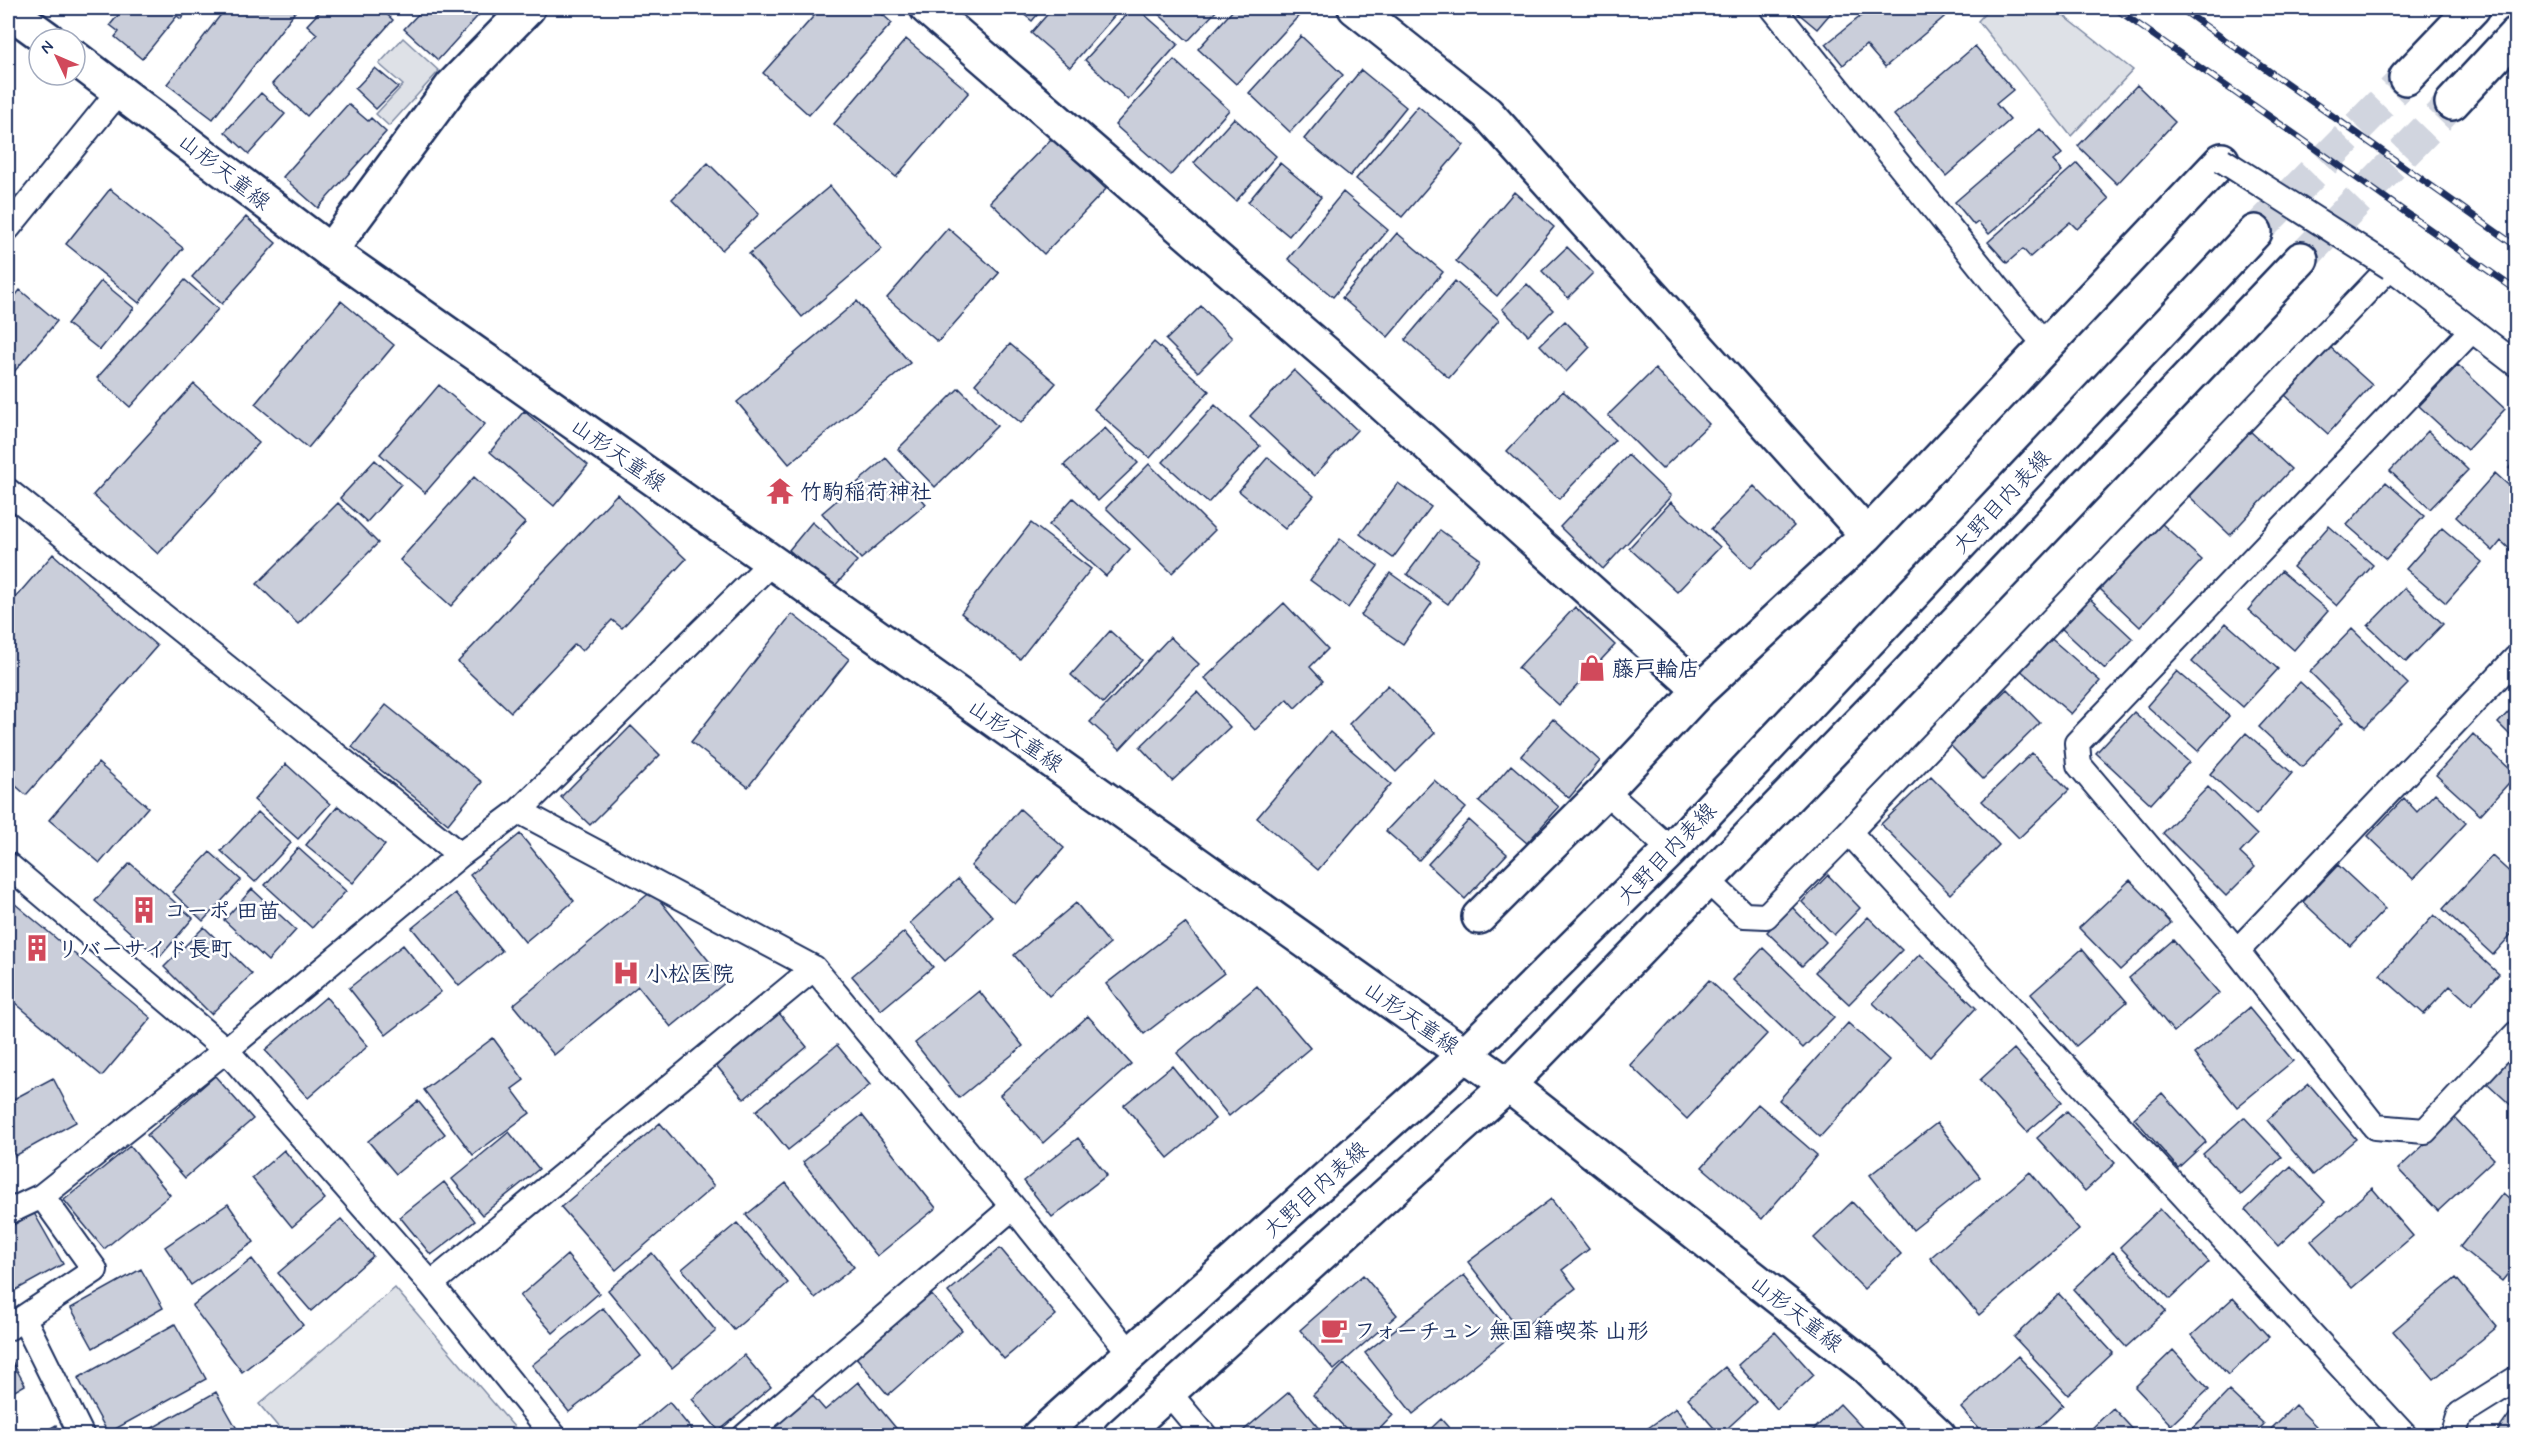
<svg xmlns="http://www.w3.org/2000/svg" width="2524" height="1443" viewBox="0 0 2524 1443" font-family="Mynerve,'Klee One',sans-serif">
  <rect width="100%" height="100%" fill="#fff"/>
  <filter id="ink" filterUnits="userSpaceOnUse"><feTurbulence type="fractalNoise" baseFrequency=".0167" numOctaves="2"/><feDisplacementMap in="SourceGraphic" scale="12" xChannelSelector="R" yChannelSelector="G"/><feConvolveMatrix kernelMatrix="1 2 1 2 8 2 1 2 1" color-interpolation-filters="sRGB"/></filter>
  <g filter="url(#ink)">
    <path fill="#dee1e7" stroke="#7c88a2" stroke-width="1.5" d="M1990,8H2054L2133,70L2071,136L1978,21Z
      M403,38L439,71L389,126L376,114L403,85L379,64Z
      M395,1288L521,1435H285L259,1404Z"/>
    <path fill="#caceda" stroke="#1b2f5e" stroke-width="1.5" d="M124,8H190L181,19L177,16L142,59L115,37L119,32L110,25Z
      M226,8H298L213,119L167,84Z
      M323,8H380L393,20L307,116L272,84L317,34L307,25Z
      M424,8H485L438,60L404,29Z
      M821,8H875L892,23L809,115L763,73Z
      M1016,8H1043L1032,21Z
      M1053,8H1121L1070,67L1031,33Z
      M1132,8H1137L1178,44L1128,100L1085,60Z
      M1152,8H1219L1188,41Z
      M1235,8H1306L1236,84L1198,49Z
      M1792,8H1835L1817,29Z
      M1871,8H1946L1950,12L1885,67L1866,45L1843,65L1826,44Z
      M1301,36L1343,75L1290,132L1249,93Z
      M906,39L969,92L896,177L834,124Z
      M1975,46L2013,90L1996,104L2010,120L1946,176L1894,115Z
      M1174,60L1229,110L1171,175L1115,125Z
      M375,68L398,87L376,109L355,89Z
      M1361,70L1406,107L1350,176L1304,139Z
      M2137,85L2175,122L2117,184L2078,146Z
      M261,93L285,114L249,154L225,132Z
      M348,104L368,121L371,118L386,132L318,208L283,177Z
      M1418,106L1464,145L1402,217L1356,179Z
      M1234,118L1276,156L1236,201L1194,163Z
      M2040,129L2062,154L2053,161L2062,171L1989,234L1978,222L1974,225L1955,202Z
      M1052,138L1106,189L1044,254L990,202Z
      M708,163L759,214L722,250L672,199Z
      M1280,163L1321,197L1289,236L1248,202Z
      M2077,163L2109,199L2077,229L2070,222L2030,257L2023,249L2007,263L1988,242Z
      M830,186L882,249L802,317L749,254Z
      M110,189L183,248L139,303L66,244Z
      M1343,192L1388,230L1333,297L1288,259Z
      M1514,192L1554,227L1497,296L1456,261Z
      M246,217L276,243L222,304L192,277Z
      M948,228L999,273L938,342L887,298Z
      M1397,233L1443,272L1388,337L1342,298Z
      M1567,247L1593,273L1568,298L1542,271Z
      M185,280L218,309L130,407L97,378Z
      M101,281L134,308L100,350L67,324Z
      M1455,281L1499,320L1449,378L1405,340Z
      M1527,284L1553,310L1528,335L1502,309Z
      M20,290L57,321L8,379V305Z
      M341,301L394,345L308,448L255,404Z
      M857,301L910,363L789,464L737,402Z
      M1201,306L1232,338L1198,372L1166,340Z
      M1565,321L1590,347L1566,372L1540,345Z
      M1154,342L1209,391L1150,458L1094,409Z
      M1010,344L1056,383L1021,423L975,384Z
      M2329,346L2372,385L2328,434L2285,395Z
      M2458,365L2505,409L2467,450L2419,406Z
      M1655,369L1709,424L1662,469L1608,415Z
      M1294,370L1357,430L1314,476L1250,416Z
      M194,384L259,443L158,554L93,495Z
      M439,385L485,424L425,493L380,454Z
      M959,388L997,426L935,487L898,449Z
      M1563,391L1615,440L1559,499L1507,451Z
      M1215,405L1260,446L1208,503L1163,462Z
      M524,411L588,465L554,506L490,452Z
      M1105,428L1138,463L1098,501L1064,465Z
      M2250,431L2291,469L2230,535L2189,496Z
      M2428,431L2468,470L2430,509L2390,471Z
      M1628,455L1671,496L1603,569L1560,527Z
      M1268,457L1314,496L1285,529L1239,491Z
      M886,458L926,504L861,559L822,513Z
      M2516,458V474L2509,468Z
      M375,460L401,484L367,522L340,498Z
      M1149,464L1215,530L1172,573L1106,508Z
      M2495,473L2516,492V555L2501,541L2493,551L2456,517Z
      M474,477L525,523L451,606L400,560Z
      M2386,482L2424,516L2386,559L2347,525Z
      M1398,483L1431,507L1393,558L1360,534Z
      M1754,486L1794,526L1751,568L1711,529Z
      M617,494L686,559L622,628L612,620L582,651L575,644L511,712L458,662Z
      M1073,498L1130,549L1106,576L1049,525Z
      M1671,502L1720,547L1677,592L1629,548Z
      M338,503L378,543L298,624L257,584Z
      M812,522L857,561L833,588L789,550Z
      M1031,523L1091,569L1020,659L961,613Z
      M2161,523L2202,560L2140,627L2100,589Z
      M2329,526L2373,565L2337,606L2293,567Z
      M2442,528L2482,562L2446,603L2406,569Z
      M1440,530L1480,559L1448,604L1407,574Z
      M1340,539L1378,566L1348,608L1310,580Z
      M53,554L157,646L26,795L8,779V606Z
      M2281,571L2328,611L2294,650L2248,610Z
      M1390,573L1432,603L1403,644L1361,615Z
      M2405,588L2443,624L2406,662L2368,626Z
      M2088,597L2133,639L2105,669L2060,627Z
      M1284,603L1328,649L1310,667L1323,681L1295,708L1287,699L1255,730L1205,678Z
      M1575,607L1615,645L1559,705L1518,668Z
      M792,614L849,659L748,787L691,742Z
      M2226,623L2278,669L2243,707L2192,662Z
      M2352,629L2408,684L2365,727L2310,672Z
      M1110,631L1142,660L1103,703L1071,675Z
      M2047,635L2100,681L2071,714L2018,668Z
      M1170,637L1199,664L1120,749L1090,722Z
      M2177,671L2229,716L2198,751L2147,706Z
      M2300,682L2343,722L2302,767L2259,727Z
      M1388,685L1435,733L1396,772L1349,724Z
      M2007,689L2040,723L1983,779L1950,745Z
      M1197,692L1230,727L1172,781L1140,747Z
      M2516,704V741L2498,723Z
      M386,705L482,782L448,824L352,747Z
      M2134,712L2189,762L2151,804L2096,753Z
      M1553,719L1600,761L1569,798L1521,756Z
      M631,726L660,755L590,825L561,797Z
      M1330,732L1391,784L1318,870L1257,818Z
      M2246,733L2292,773L2256,815L2210,774Z
      M2473,734L2516,775L2480,815L2436,775Z
      M2032,753L2069,790L2019,838L1982,801Z
      M98,763L148,807L100,863L49,820Z
      M286,764L330,804L298,839L254,800Z
      M1511,765L1559,807L1527,843L1479,802Z
      M1931,776L1999,845L1950,894L1881,824Z
      M1434,780L1466,808L1419,860L1386,831Z
      M2208,787L2257,835L2240,853L2255,867L2226,896L2163,833Z
      M2435,793L2466,823L2413,879L2368,836L2404,798L2417,812Z
      M338,806L385,845L353,883L306,845Z
      M1020,809L1064,848L1015,904L971,866Z
      M258,812L291,843L255,882L221,851Z
      M1469,820L1507,854L1465,899L1428,864Z
      M520,834L574,901L525,942L470,875Z
      M298,848L346,891L312,928L265,885Z
      M210,852L241,880L203,921L172,892Z
      M2492,856L2516,878V929L2493,955L2443,909Z
      M130,863L193,918L159,958L95,901Z
      M2338,865L2385,909L2350,946L2303,902Z
      M1828,875L1860,908L1834,935L1802,902Z
      M958,879L993,917L945,961L910,923Z
      M2130,880L2171,923L2120,970L2079,928Z
      M252,889L296,930L268,961L224,920Z
      M652,891L726,982L671,1027L638,986L554,1055L513,1005Z
      M455,893L502,951L459,986L412,928Z
      M8,898L151,1018L102,1076L8,997Z
      M1076,903L1110,944L1049,996L1014,955Z
      M1792,907L1826,942L1802,966L1767,932Z
      M2434,915L2499,974L2471,1005L2450,986L2424,1014L2380,975Z
      M1868,917L1902,950L1849,1004L1815,972Z
      M1185,923L1224,973L1144,1034L1106,984Z
      M204,927L252,974L211,1014L164,967Z
      M904,932L933,967L881,1010L852,976Z
      M2173,940L2219,993L2174,1032L2129,978Z
      M403,945L441,992L386,1035L349,988Z
      M1763,948L1834,1017L1803,1048L1733,980Z
      M2082,949L2127,1002L2076,1046L2031,994Z
      M1920,954L1976,1008L1930,1057L1873,1003Z
      M1709,980L1767,1034L1687,1119L1630,1065Z
      M1257,986L1310,1048L1229,1116L1177,1053Z
      M979,991L1023,1046L959,1098L915,1043Z
      M326,997L368,1046L308,1098L265,1050Z
      M2249,1008L2293,1061L2237,1107L2194,1054Z
      M779,1013L807,1047L744,1099L716,1065Z
      M1088,1016L1131,1064L1043,1143L1000,1095Z
      M1848,1023L1889,1060L1820,1137L1779,1100Z
      M493,1038L524,1080L512,1089L530,1113L473,1155L424,1090Z
      M837,1045L870,1085L788,1150L756,1111Z
      M2014,1049L2062,1102L2027,1132L1980,1080Z
      M2516,1050V1110L2487,1083Z
      M1172,1066L1215,1119L1168,1158L1124,1105Z
      M215,1076L253,1119L185,1178L147,1135Z
      M53,1078L76,1122L15,1156L8,1142V1102Z
      M2309,1084L2356,1139L2313,1175L2267,1120Z
      M2162,1093L2206,1142L2178,1168L2134,1118Z
      M418,1101L445,1134L396,1174L368,1141Z
      M1758,1104L1817,1155L1762,1219L1702,1167Z
      M2067,1111L2115,1163L2085,1191L2037,1138Z
      M862,1115L936,1208L877,1256L803,1162Z
      M2244,1117L2282,1157L2241,1195L2203,1154Z
      M2454,1117L2494,1159L2438,1211L2398,1169Z
      M660,1123L714,1186L616,1270L561,1207Z
      M1937,1123L1980,1177L1913,1230L1870,1175Z
      M509,1132L539,1169L482,1215L452,1179Z
      M1078,1138L1107,1175L1052,1217L1024,1181Z
      M130,1146L170,1195L104,1249L64,1200Z
      M284,1150L325,1199L292,1227L252,1178Z
      M2291,1166L2325,1202L2278,1246L2245,1210Z
      M2030,1172L2079,1230L1979,1315L1930,1258Z
      M444,1182L475,1221L431,1255L400,1217Z
      M786,1183L854,1267L815,1298L746,1215Z
      M2372,1188L2413,1236L2352,1288L2311,1241Z
      M2503,1193L2516,1204V1264L2502,1281L2460,1247Z
      M1551,1199L1589,1249L1562,1270L1576,1288L1520,1330L1468,1262Z
      M1852,1202L1901,1254L1864,1289L1814,1238Z
      M228,1204L254,1242L191,1285L165,1247Z
      M2160,1209L2209,1262L2170,1299L2120,1247Z
      M34,1213L63,1264L16,1290L8,1276V1228Z
      M341,1219L373,1256L311,1311L278,1273Z
      M737,1223L788,1283L734,1330L682,1269Z
      M1000,1248L1056,1315L1004,1359L948,1292Z
      M2113,1252L2166,1311L2126,1347L2073,1289Z
      M652,1253L716,1331L672,1368L608,1290Z
      M567,1255L599,1293L553,1333L520,1296Z
      M252,1259L303,1325L242,1372L192,1306Z
      M141,1269L163,1308L93,1348L71,1308Z
      M1363,1275L1397,1315L1334,1370L1300,1330Z
      M1464,1275L1512,1335L1413,1414L1365,1353Z
      M2456,1278L2497,1327L2434,1379L2393,1331Z
      M929,1292L962,1330L888,1395L855,1356Z
      M2059,1294L2113,1353L2068,1395L2014,1337Z
      M2233,1298L2269,1337L2228,1375L2192,1335Z
      M603,1308L641,1356L569,1412L532,1365Z
      M175,1324L206,1379L108,1433L78,1378Z
      M1775,1332L1814,1375L1777,1409L1738,1365Z
      M2173,1350L2209,1389L2171,1425L2135,1387Z
      M8,1354L25,1385L8,1395Z
      M744,1355L771,1387L719,1431L692,1399Z
      M2018,1356L2063,1405L2030,1436H1985L1961,1408Z
      M1344,1364L1393,1415L1373,1436H1353L1313,1395Z
      M1725,1367L1756,1402L1720,1435L1688,1398Z
      M858,1382L900,1433L897,1436L765,1435L812,1395L825,1410Z
      M2229,1391L2264,1424L2253,1436H2199L2192,1429Z
      M216,1392L241,1436H138Z
      M1289,1392L1322,1431L1317,1436H1237Z
      M669,1402L697,1436H629Z
      M1840,1404L1870,1436H1807Z
      M2295,1405L2323,1433L2321,1436H2264Z
      M2516,1405V1436H2494Z
      M1676,1408L1695,1436H1637Z
      M2113,1408L2139,1436H2084Z
      M1441,1419L1456,1436H1423Z
      M56,1425L61,1436H37Z
      M2335,1428L2343,1436H2328Z"/>
    <g fill="none" stroke-linecap="round" stroke-linejoin="round">
      <path stroke="#d1d5df" stroke-width="33" stroke-dasharray="33 16" stroke-linecap="butt" d="M2255,232L2406,78
        M2301,259L2452,103"/>
      <defs>
        <path id="service" d="M1773,8L2018,313L2047,346
          M8,228L120,90
          M8,491L460,855L519,811L772,562
          M2516,658L2237,951L2375,1127L2425,1131L2516,1034
          M1605,791L1671,850
          M519,811L814,968L1013,1207L1131,1354
          M1849,832L2390,267L2516,364
          M8,865L226,1050L431,1284L554,1436
          M1707,880L1744,915L1766,916L1849,832L2405,1436
          M2237,951L2079,765L2077,743L2471,331
          M8,1212L42,1196L226,1050L460,855
          M431,1284L814,968
          M24,1319L82,1436
          M8,1328L95,1270L42,1196
          M1169,1393L1205,1436
          M745,1436L1013,1207
          M2453,1436L2460,1414L2516,1379"/>
        <path id="minor" d="M927,8L1336,362L1700,690L1605,791L1479,917
          M1355,8L1487,113L1867,535
          M330,251L452,86L528,8
          M1700,690L1867,535L2222,160"/>
        <path id="secondary" d="M2406,78L2473,8
          M2452,103L2516,34
          M1039,1436L1464,1055L1671,850L2255,232
          M1120,1436L1508,1085L1902,679L2301,259"/>
        <path id="primary" d="M8,10L48,39
          M75,58L330,251L772,562L1508,1085L1865,1366L1939,1436"/>
      </defs>
      <use href="#service" stroke="#1b2f5e" stroke-width="28"/>
      <use href="#minor" stroke="#1b2f5e" stroke-width="38"/>
      <use href="#secondary" stroke="#1b2f5e" stroke-width="38"/>
      <use href="#primary" stroke="#1b2f5e" stroke-width="38"/>
      <use href="#service" stroke="#fff" stroke-width="24"/>
      <use href="#minor" stroke="#fff" stroke-width="33"/>
      <use href="#secondary" stroke="#fff" stroke-width="33"/>
      <use href="#primary" stroke="#fff" stroke-width="33"/>
      <defs>
        <path id="rail" d="M2115,8L2516,290
          M2180,8L2516,246"/>
      </defs>
      <use href="#rail" stroke="#1b2f5e" stroke-width="7"/>
      <use href="#rail" stroke="#fff" stroke-width="4.5" stroke-dasharray="14" stroke-linecap="butt"/>
      <defs>
        <path id="service-bridge" d="M2222,160L2390,267"/>
      </defs>
      <use href="#service-bridge" stroke="#1b2f5e" stroke-width="28" stroke-linecap="butt"/>
      <use href="#service-bridge" stroke="#fff" stroke-width="24"/>
    </g>
  </g>
  <defs>
    <symbol id="temple-bare" viewBox="-9 -9 18 18"><path d="M0-6L5-2H3V0L6.5 2.5H4V6H1.5V3h-3V6H-4V2.5H-6.5L-3 0V-2H-5Z" fill="#d1495b" stroke="#fff" stroke-width="2.5" paint-order="stroke"/></symbol>
    <symbol id="shop-bare" viewBox="-9 -9 18 18"><path d="M-5-2.5h2.3a2.7 3.5 0 0 1 5.4 0H5L5.5 6h-11ZM-1.5-2.5h3a1.5 2.3 0 0 0-3 0Z" fill="#d1495b" stroke="#fff" stroke-width="2.5" paint-order="stroke"/></symbol>
    <symbol id="building-bare" viewBox="-9 -9 18 18"><path d="M-4-6H4V6H1V3H-1V6H-4ZM-2.5-4.3h1.7v1.8h-1.7ZM.8-4.3h1.7v1.8H.8ZM-2.5-1h1.7V.8h-1.7ZM.8-1h1.7V.8H.8Z" fill="#d1495b" stroke="#fff" stroke-width="2.5" paint-order="stroke"/></symbol>
    <symbol id="hospital-bare" viewBox="-9 -9 18 18"><path d="M-5-5h3v3.5h4V-5h3V5h-3V1.5h-4V5h-3Z" fill="#d1495b" stroke="#fff" stroke-width="2.5" paint-order="stroke"/></symbol>
    <symbol id="cafe-bare" viewBox="-9 -9 18 18"><path d="M-5.5-4.5H6V0H3Q3 3.5 0 3.5H-2.5Q-5.5 3.5-5.5 0ZM3-3.2v2h1.7v-2ZM-6 4.5H4V6H-6Z" fill="#d1495b" stroke="#fff" stroke-width="2.5" paint-order="stroke"/></symbol>
  </defs>
  <g fill-rule="evenodd">
    <use href="#temple-bare" x="761" y="472" width="38" height="38"/>
    <use href="#shop-bare" x="1573" y="649" width="38" height="38"/>
    <use href="#building-bare" x="125" y="891" width="38" height="38"/>
    <use href="#building-bare" x="18" y="929" width="38" height="38"/>
    <use href="#hospital-bare" x="607" y="954" width="38" height="38"/>
    <use href="#cafe-bare" x="1315" y="1311" width="38" height="38"/>
  </g>
  <g text-anchor="middle" stroke-width="5" stroke-linejoin="round" paint-order="stroke">
    <g font-size="22" fill="#1b2f5e" stroke="#fff">
      <text transform="translate(225 171) rotate(38)" y="8">山形天童線</text>
      <text transform="translate(619 454) rotate(35)" y="8">山形天童線</text>
      <text transform="translate(2001 501) rotate(-47)" y="8">大野目内表線</text>
      <text transform="translate(1016 735) rotate(35)" y="8">山形天童線</text>
      <text transform="translate(1666 853) rotate(-46)" y="8">大野目内表線</text>
      <text transform="translate(1412 1017) rotate(35)" y="8">山形天童線</text>
      <text transform="translate(1315 1189) rotate(-42)" y="8">大野目内表線</text>
      <text transform="translate(1797 1313) rotate(38)" y="8">山形天童線</text>
    </g>
    <g font-size="22" font-weight="bold" fill="#1b2f5e" stroke="#fff" text-anchor="start">
      <text x="800" y="499">竹駒稲荷神社</text>
      <text x="1612" y="676">藤戸輪店</text>
      <text x="164" y="918">コーポ 田苗</text>
      <text x="57" y="956">リバーサイド長町</text>
      <text x="646" y="981">小松医院</text>
      <text x="1354" y="1338">フォーチュン 無国籍喫茶 山形</text>
    </g>
  </g>
  <rect width="2524" height="1443" fill="none" stroke="#fff" stroke-width="30"/>
  <rect x="15" y="15" width="2494" height="1413" fill="none" stroke="#1b2f5e" stroke-width="2" filter="url(#ink)"/>
  <g transform="translate(57 57) rotate(314)"><circle r="28" fill="#ffffff" stroke="#a4acbf" stroke-width="1.5"/>
  <path d="M0-4.5L10 22L0 15L-10 22Z" fill="#d1495b"/>
  <text y="-9" font-size="16" font-weight="bold" text-anchor="middle" fill="#1b2f5e">N</text>
  </g>
</svg>
